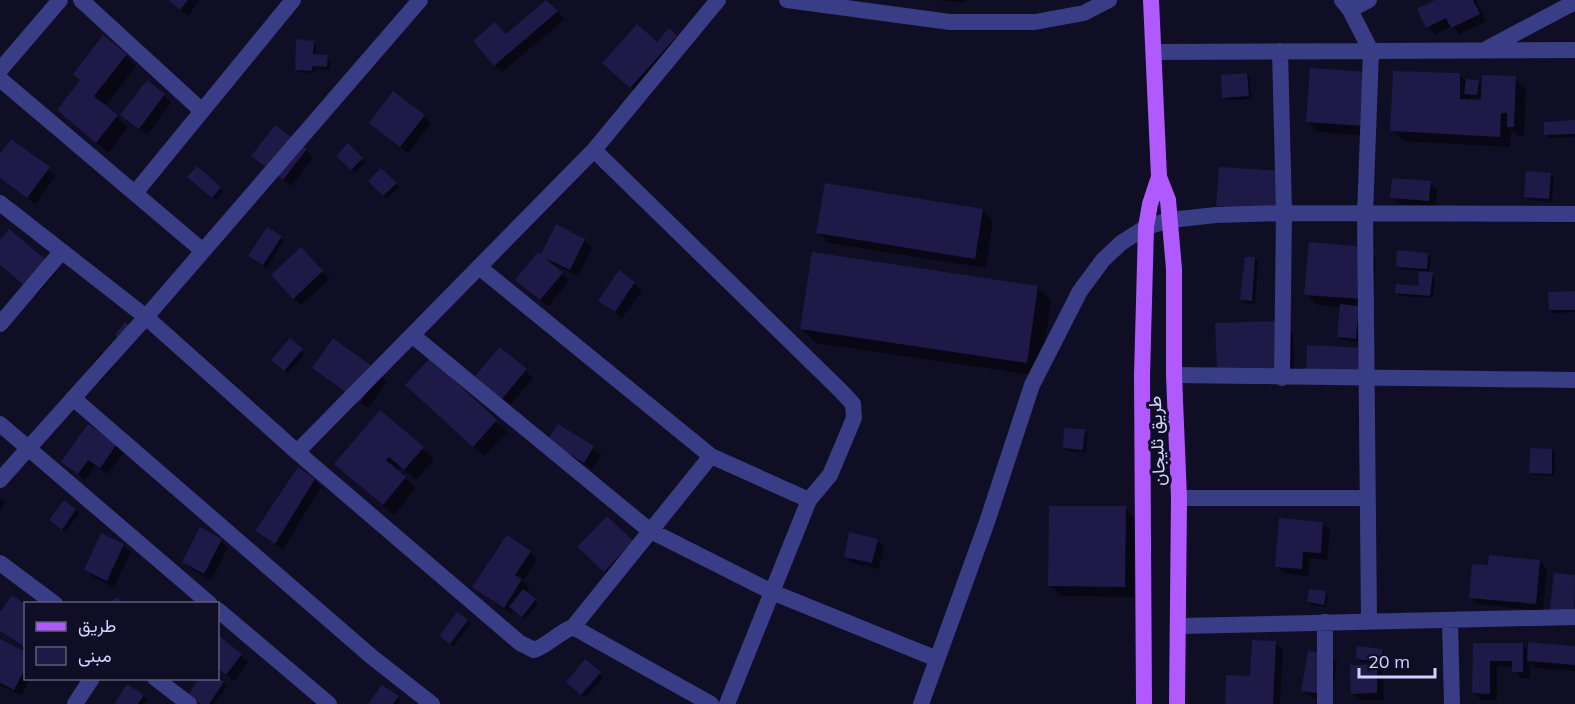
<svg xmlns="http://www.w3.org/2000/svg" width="1575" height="704" viewBox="0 0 1575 704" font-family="Mulish,Vazirmatn,sans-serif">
  <rect width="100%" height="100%" fill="#0f0e25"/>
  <path fill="#0007" fill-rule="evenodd" d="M168,0H200L188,16Z
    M939,0H965V3Z
    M1438,0H1476L1486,21L1460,34L1452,26L1435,34L1428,27Z
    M548,1L565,19L502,72L495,65L507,36Z
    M669,30L683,44L638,94L612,70L657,44Z
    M313,42L316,45V56L327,57L330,60V70L315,69V73L300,72L296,69Z
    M126,55L136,66L105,106L128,127L108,153L70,120L82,81Z
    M1312,69L1373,136L1318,132L1307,121Z
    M1246,75L1250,78L1251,99L1227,100L1223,97Z
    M1460,75L1467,82L1478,81L1483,87L1515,78L1526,89L1524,137H1519L1511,129L1510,147L1403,141L1392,130ZM1481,90H1483V101H1470V97L1480,98Z
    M147,82L171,102L147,135L122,115Z
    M424,116L431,123L408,153L371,123Z
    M1575,121V137L1549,138L1546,135Z
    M11,141L56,176L35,204L0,178V157Z
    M348,146L365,162L355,173L338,156Z
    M306,150L313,158L291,186L260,163Z
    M197,168L223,191L216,200L192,181Z
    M381,170L399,187L387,199L370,181Z
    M1550,174L1554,177L1552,202L1529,200L1525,197Z
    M1430,183L1437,190L1436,207L1399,204L1392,197Z
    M983,210L993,221L986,268L829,243L818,232Z
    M556,226L584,240L592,247L578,276L551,263L569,281L548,306L524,287Z
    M281,237L284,240L267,268L253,259Z
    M0,242L50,265L57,272L37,295L0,264Z
    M1365,248L1376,259L1372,309L1359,342L1341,340L1338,337L1341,307L1317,305L1306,294Z
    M1427,254L1431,257L1429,273L1435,277L1433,298L1400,296L1397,292L1420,288L1421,271L1401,269L1398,266Z
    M308,257L329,279L301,305L294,298Z
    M1255,259L1258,262L1255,304L1245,303L1241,299Z
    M634,283L642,290L622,318L600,301Z
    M1037,287L1051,301L1040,376L816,343L802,329Z
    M1575,293V312L1554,313L1550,310Z
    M1282,323L1293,334L1294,384L1259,385L1254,380Z
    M290,340L305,353L288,373L273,360Z
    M103,350L117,363L101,382L87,370Z
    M430,360L507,432L484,456L418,396Z
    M314,368L380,374L387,381L368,408Z
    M526,371L533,378L510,405L484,383Z
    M380,412L434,459L416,480L400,467L397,471L416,488L394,515L336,464Z
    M558,426L601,455L592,469L556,448Z
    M1084,431L1087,434L1086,452L1067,451L1064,448Z
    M116,446L123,453L107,474L95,466L85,480L63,462Z
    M1552,450L1555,454L1554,476L1534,475L1531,472Z
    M314,480L321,487L283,550L257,531Z
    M0,498L5,503L0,510Z
    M64,502L79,513L66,532L54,524Z
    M1125,508L1136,519L1135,597L1061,596L1050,585Z
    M1323,524L1330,531L1327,560L1310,558L1308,576L1284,573L1276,566Z
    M221,540L228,548L211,580L191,569L184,562Z
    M877,540L884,547L879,569L853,563L846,556Z
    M123,545L131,552L114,587L93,577L86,570Z
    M579,547L639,549L612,578Z
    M530,552L537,560L522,581L529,588L525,593L538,604L525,619L514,610L511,614L474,587Z
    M1540,561L1547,569L1543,611L1478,604L1470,597L1489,567Z
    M1325,593L1328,596L1326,607L1311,605L1308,602Z
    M26,606V649L0,631V614Z
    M458,614L470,624L454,646L444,639Z
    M218,637L248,662L234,681L218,668Z
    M0,641L26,653V678H30L22,696L0,685Z
    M1275,643L1283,650L1280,704H1226L1252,678Z
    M1475,644L1523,645L1529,651L1575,647V671L1536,668L1530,662V678H1521L1514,667H1497V700H1481L1474,692Z
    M1382,650L1386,653L1385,664L1361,662L1358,659Z
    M1330,655L1337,663L1331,701L1310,697L1303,690Z
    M585,661L603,677L585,698L568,682Z
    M1376,666L1383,674L1384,700H1359L1352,693Z
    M223,683L227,686L214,704H202Z
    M143,696L147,699L144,704H116Z
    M398,697L401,701L398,704H370Z"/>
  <path fill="#1e1946" d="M168,0H188L180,10Z
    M546,0L558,11L494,66L473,41L495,22L506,34Z
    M1435,0H1473L1480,14L1451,28L1446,18L1426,28L1417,9Z
    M637,24L657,42L669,28L677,36L630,88L602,63Z
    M103,35L127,54L94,96L118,115L96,143L57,110L80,80L73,74Z
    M296,39L314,41L313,54L328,55L327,67L312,66V71L295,70Z
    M1310,68L1367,72L1363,126L1306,122Z
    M1393,71L1460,73V99L1481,100L1482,75L1516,76L1514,127H1507V113H1501L1500,137L1390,131Z
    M1247,73L1249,96L1222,98L1221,75Z
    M1466,79L1479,80L1477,95L1464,94Z
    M147,80L165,94L139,129L120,115Z
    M393,91L425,115L400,147L369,123Z
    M1575,120V134L1544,135V122Z
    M275,125L307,149L283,180L251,156Z
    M11,139L50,167L27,198L0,178V154Z
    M348,143L363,158L351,170L336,156Z
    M197,166L221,187L212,198L187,177Z
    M1219,167L1286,171L1277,210L1216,206Z
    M381,168L397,183L383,196L368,181Z
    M1526,171L1551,173L1549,199L1524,197Z
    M1392,178L1431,181L1429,201L1390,198Z
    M825,183L983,209L975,259L816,233Z
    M556,224L585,239L570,270L545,258L563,273L540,300L515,280L538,252L541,254Z
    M267,227L282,236L263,265L248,256Z
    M9,229L51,264L29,289L0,265V240Z
    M1309,242L1366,247L1361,299L1304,295Z
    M301,247L323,271L293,299L271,275Z
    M1397,250L1428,253L1427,269L1396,267Z
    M812,252L1038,286L1027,363L800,329Z
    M1245,257H1255L1252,301L1240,300Z
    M619,270L635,282L615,312L598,301Z
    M1419,271L1433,272L1430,296L1395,293L1396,284L1418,286Z
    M1575,291V310H1549L1548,292Z
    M1340,304L1359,306L1356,339L1337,337Z
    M1282,321L1284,374L1217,370L1215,323Z
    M125,322L138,333L127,345L115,335Z
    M290,338L303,349L284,371L271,360Z
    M333,338L381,373L360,402L312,368Z
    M1307,345L1366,348L1364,374L1306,371Z
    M500,347L527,369L502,399L475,376Z
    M430,358L497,420L473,447L405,385Z
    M380,410L424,447L404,470L389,457L386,460L406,477L383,505L334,464Z
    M88,424L117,444L100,468L88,460L78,474L61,462Z
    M558,424L594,446L584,463L547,441Z
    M1064,428L1085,429L1083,450L1063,448Z
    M1530,448L1552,449V474L1529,473Z
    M298,467L315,479L275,544L255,531Z
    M64,500L76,509L62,530L49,520Z
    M1049,506H1126L1125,587L1048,586Z
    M607,516L633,541L604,572L577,547Z
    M1279,518L1323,522L1321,553L1303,552L1302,569L1275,567Z
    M200,527L222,539L204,574L182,562Z
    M849,532L878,539L872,563L844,557Z
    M101,533L124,544L107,581L84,570Z
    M507,535L531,551L515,575L522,579L504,608L472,587Z
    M1489,555L1540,560L1536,604L1469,598L1472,564L1488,565Z
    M1554,573L1575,575L1574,620L1549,617Z
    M523,589L536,599L522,617L509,607Z
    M1309,589L1326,591L1324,605L1307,602Z
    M12,595L26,605V648L0,631V612Z
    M117,597L123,604H110Z
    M457,612L468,620L450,644L439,636Z
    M218,635L242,654L226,675L218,668Z
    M0,639L26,652V667L14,690L0,683Z
    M1252,640L1276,641L1273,704H1225L1226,675L1250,676Z
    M1528,642L1575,646V665L1527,661Z
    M1473,643H1523V672H1512V661H1490V694L1472,693Z
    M1357,646L1383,649L1382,662L1356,659Z
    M1308,651L1330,654L1324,694L1301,691Z
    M585,659L601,672L581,695L566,682Z
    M1350,665H1377V693L1351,694Z
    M218,677L224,682L209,704H201L188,695L199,678Z
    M127,684L144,695L138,704H114Z
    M382,685L399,696L393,704H368Z"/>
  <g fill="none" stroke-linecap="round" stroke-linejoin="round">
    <path stroke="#383d85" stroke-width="16" d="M81,0L202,111
      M718,0L594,150L841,391L853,404L854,418L830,475L809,500L727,704
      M787,0L950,22H1035L1084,13L1109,0
      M1342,0L1350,10L1369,0
      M1350,10L1371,51L1365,215L1369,621
      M1488,48L1575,2
      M1280,51L1284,213L1282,378
      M1154,52L1575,50
      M0,70L60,0
      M0,79L203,251
      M135,193L293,0
      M0,203L146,317L297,452L594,150
      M1170,220L1216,215L1284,213L1575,214
      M479,267L711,456L573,627
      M0,324L62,251
      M412,335L649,530L772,592L937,659
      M1174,375L1575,380
      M73,398L372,657L432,704
      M0,424L210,604
      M297,452L520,643L534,650C548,645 558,633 573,627L711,704
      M711,456L809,500
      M0,480L146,317L420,0
      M1179,498H1367
      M0,563L55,604
      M218,610L329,704
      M1450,620L1452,704
      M1325,622V704
      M1180,626L1575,617
      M155,678L189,704
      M75,704L92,678"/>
    <path stroke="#383d85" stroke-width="16" d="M921,704L987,522L1032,385L1080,291L1103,260L1121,243L1146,227L1170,220"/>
    <path stroke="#b059ff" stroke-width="16" d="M1151,0L1159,177L1168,200L1174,269V375L1179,498L1177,704
      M1144,704L1142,376L1146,227L1150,204L1159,177"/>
  </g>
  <g text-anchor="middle" stroke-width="6" stroke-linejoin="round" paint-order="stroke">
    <g font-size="18" fill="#d2d2ff" stroke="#0f0e25">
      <text transform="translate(1157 441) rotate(-93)" y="6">طريق ثليجان</text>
    </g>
  </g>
  <rect x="24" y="602" width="195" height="78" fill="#0f0e25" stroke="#5d5c7c" stroke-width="1.5"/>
  <rect x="36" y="622" width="30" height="9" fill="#b059ff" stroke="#5d5c7c" stroke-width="1.5"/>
  <text x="78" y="632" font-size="18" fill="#d2d2ff">طريق</text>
  <rect x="36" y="647" width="30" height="18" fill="#1e1946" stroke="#5d5c7c" stroke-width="1.5"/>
  <text x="78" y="662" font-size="18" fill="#d2d2ff">مبنى</text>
  <path d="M1359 668v9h76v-9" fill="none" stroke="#d2d2ff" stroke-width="3"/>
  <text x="1368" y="668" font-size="18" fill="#d2d2ff" stroke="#0f0e25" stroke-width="4.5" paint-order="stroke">20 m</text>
</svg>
